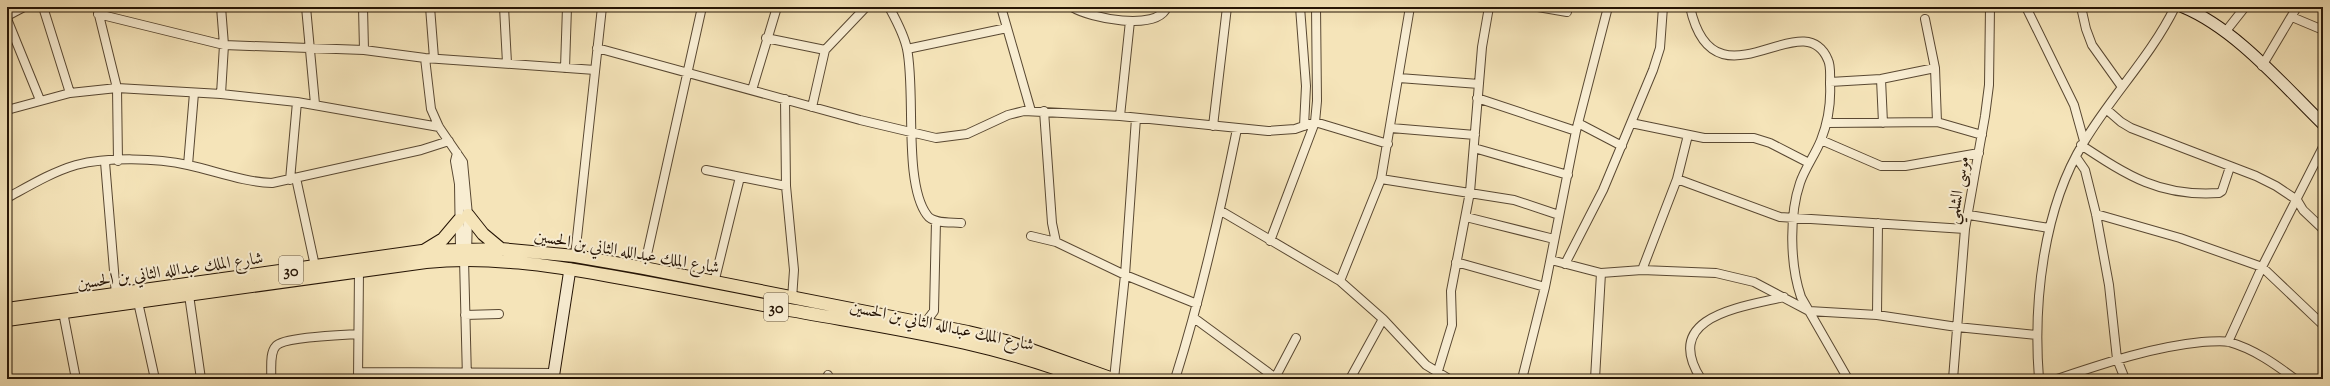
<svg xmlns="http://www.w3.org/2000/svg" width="2330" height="386" viewBox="0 0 2330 386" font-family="'Sorts Mill Goudy',Amiri,serif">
  <rect width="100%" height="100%" fill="#f5e4b9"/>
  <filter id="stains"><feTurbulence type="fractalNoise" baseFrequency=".005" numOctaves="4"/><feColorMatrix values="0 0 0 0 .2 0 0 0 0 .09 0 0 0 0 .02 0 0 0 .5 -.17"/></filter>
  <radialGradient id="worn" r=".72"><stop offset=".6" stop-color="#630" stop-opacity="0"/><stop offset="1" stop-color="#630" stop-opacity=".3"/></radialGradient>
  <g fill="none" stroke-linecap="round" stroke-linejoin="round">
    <defs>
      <path id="street" d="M43,7L70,93
        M97,7L117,88L118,161
        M221,7L224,45L221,94
        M306,7L315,104
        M363,7L364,50
        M430,7L434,58
        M504,7L507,63
        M889,7C896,20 904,34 907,49C916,91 903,183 927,215C933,224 951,222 961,223
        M1001,7L1031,111
        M1072,7C1089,18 1157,32 1167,7
        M1300,7L1306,86L1304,126
        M1538,7L1567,12
        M1690,7C1714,115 1803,0 1828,60C1831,66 1830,76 1830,84C1831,102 1828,122 1821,140C1815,155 1805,168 1800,183C1789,215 1790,265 1801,297L1848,379
        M2026,7L2074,105L2084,141
        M2081,7L2086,29L2092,45L2122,87
        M98,14L224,45L364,50L425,58L595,70
        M7,16L24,7
        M2292,17L2323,30
        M7,19L40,100
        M1925,19L1935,68L1937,122
        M2226,31L2245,7
        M766,38L825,50
        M597,48L860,120L936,138L967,134L1008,115L1024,111L1120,116L1268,131L1295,129L1315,122L1317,101L1316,7
        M907,49L1007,28
        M425,58L431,109L439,127L463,162L468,215L467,254
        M2262,66L2297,7
        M565,68L567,7
        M1399,78L1479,84
        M1881,79L1883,123
        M1830,82L1881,79L1935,68
        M752,90L777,7
        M1477,98L1576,131
        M785,99L786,186L794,270L792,299
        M812,107L825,50L866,7
        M2106,109L2121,122L2131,128L2256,176L2276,186L2297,200L2303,210L2323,229
        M7,110L70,93L117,88L221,94L297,102L439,127
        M1044,111L1052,223L1056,242L1125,275L1197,304
        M1120,116L1130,21
        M1578,123L1622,146
        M1631,123L1704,138H1754L1770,143L1809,163
        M1827,123L1937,122L1982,135
        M1213,126L1227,7
        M1391,128L1475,135
        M1821,140L1881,166H1905L1979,153
        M2081,145C2128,176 2160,197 2219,193L2222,191L2230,167
        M1474,148L1568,175
        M457,153L455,161L459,184L460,249L464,259L467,379
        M2076,157L2085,170L2096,214L2109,285L2117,359L2125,379
        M105,162L116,295
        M188,165L194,93
        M706,170L786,186
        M296,178L315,266
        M1381,179L1514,200L1559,215
        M1677,179L1780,217L1965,229
        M290,180L297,102
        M7,198C29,186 52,172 76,165C107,157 157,158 188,165C216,171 243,182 272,183L421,150L449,141
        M1221,211L1340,281L1383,319L1426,365L1449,379
        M2096,214L2180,238L2262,267L2323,325
        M1969,215L2049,228
        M1466,217L1554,239
        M1031,236L1056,242
        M1270,241L1315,122L1388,144
        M575,256L602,7
        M1551,260L1601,273L1642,270L1716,273L1754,282L1809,311L1877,315L1957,327L2037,335
        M1456,262L1545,287
        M1565,264L1603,190L1653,70L1660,48L1663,7
        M644,268L702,7
        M1642,270L1677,179L1688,135
        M1340,281L1381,179L1410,7
        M714,283L740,177
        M189,295L201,379
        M138,302L155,379
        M63,312L76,379
        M465,315L499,314
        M1877,315L1878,223
        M1194,318L1277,379
        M922,327L934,311L936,221
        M2228,342L2262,267L2323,147
        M358,372L554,373
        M1437,374L1452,325L1451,291L1470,192L1482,47L1489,7
        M1275,378L1296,338
        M271,379C272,370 269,353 276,346C283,337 344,335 358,334
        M358,379L359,271
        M826,379L828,375
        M1114,379L1125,275L1136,118
        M1175,379C1201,297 1220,213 1237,129
        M1350,379L1383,319
        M1522,379L1545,287L1576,131L1608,7
        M1595,379L1601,273
        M1701,379C1661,316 1742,307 1784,297
        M1953,379L1965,229L1985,116L1989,85L1990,7
        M2039,379C2033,303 2043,208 2084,142C2112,95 2151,56 2175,7
        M2057,379C2105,363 2152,347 2202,342C2210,342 2221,340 2229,342C2254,349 2275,364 2295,379
        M2321,379L2323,377"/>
      <path id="secondary" d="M2183,7C2236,29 2282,84 2323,124
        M553,379L570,269"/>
      <path id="primary" d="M468,215L483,234L501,249
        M425,250L443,239L459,220
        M7,309L422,251L501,249L575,256L644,268L968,332L1006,341L1113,379
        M7,320L426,262C489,256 549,265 610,276C667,286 723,297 779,308C880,327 987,340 1084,379"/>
    </defs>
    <use href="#street" stroke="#594832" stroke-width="10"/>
    <use href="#secondary" stroke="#251405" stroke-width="13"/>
    <use href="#primary" stroke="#251405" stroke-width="14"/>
    <use href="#street" stroke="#f8edd2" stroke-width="8"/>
    <use href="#secondary" stroke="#f8edd2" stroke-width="11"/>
    <use href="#primary" stroke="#f5e4b9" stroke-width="12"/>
  </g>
  <g text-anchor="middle" stroke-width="4" stroke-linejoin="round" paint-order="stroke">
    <g fill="#f8edd2" stroke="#645542" stroke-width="1">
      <rect x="279" y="256" width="24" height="28" rx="3"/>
      <rect x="764" y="293" width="24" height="28" rx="3"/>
    </g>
    <g font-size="16" font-weight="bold" fill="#251405">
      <text x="291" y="276">30</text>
      <text x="776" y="313">30</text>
    </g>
    <g font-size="17" fill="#251405" stroke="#f8edd2">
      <text transform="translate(1957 190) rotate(-80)" y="6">موسى الشلمي</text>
      <text transform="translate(627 251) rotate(10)" y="6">شارع الملك عبدالله الثاني بن الحسين</text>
      <text transform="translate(170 270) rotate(-8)" y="6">شارع الملك عبدالله الثاني بن الحسين</text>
      <text transform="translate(942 325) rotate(12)" y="6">شارع الملك عبدالله الثاني بن الحسين</text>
    </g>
  </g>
  <rect width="2330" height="386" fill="none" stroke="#f5e4b9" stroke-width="24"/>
  <rect x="8" y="8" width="2314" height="370" fill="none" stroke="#251405" stroke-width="2"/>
  <rect x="12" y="12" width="2306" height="362" fill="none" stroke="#251405"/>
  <rect width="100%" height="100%" filter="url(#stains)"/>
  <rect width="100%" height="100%" fill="url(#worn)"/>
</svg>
